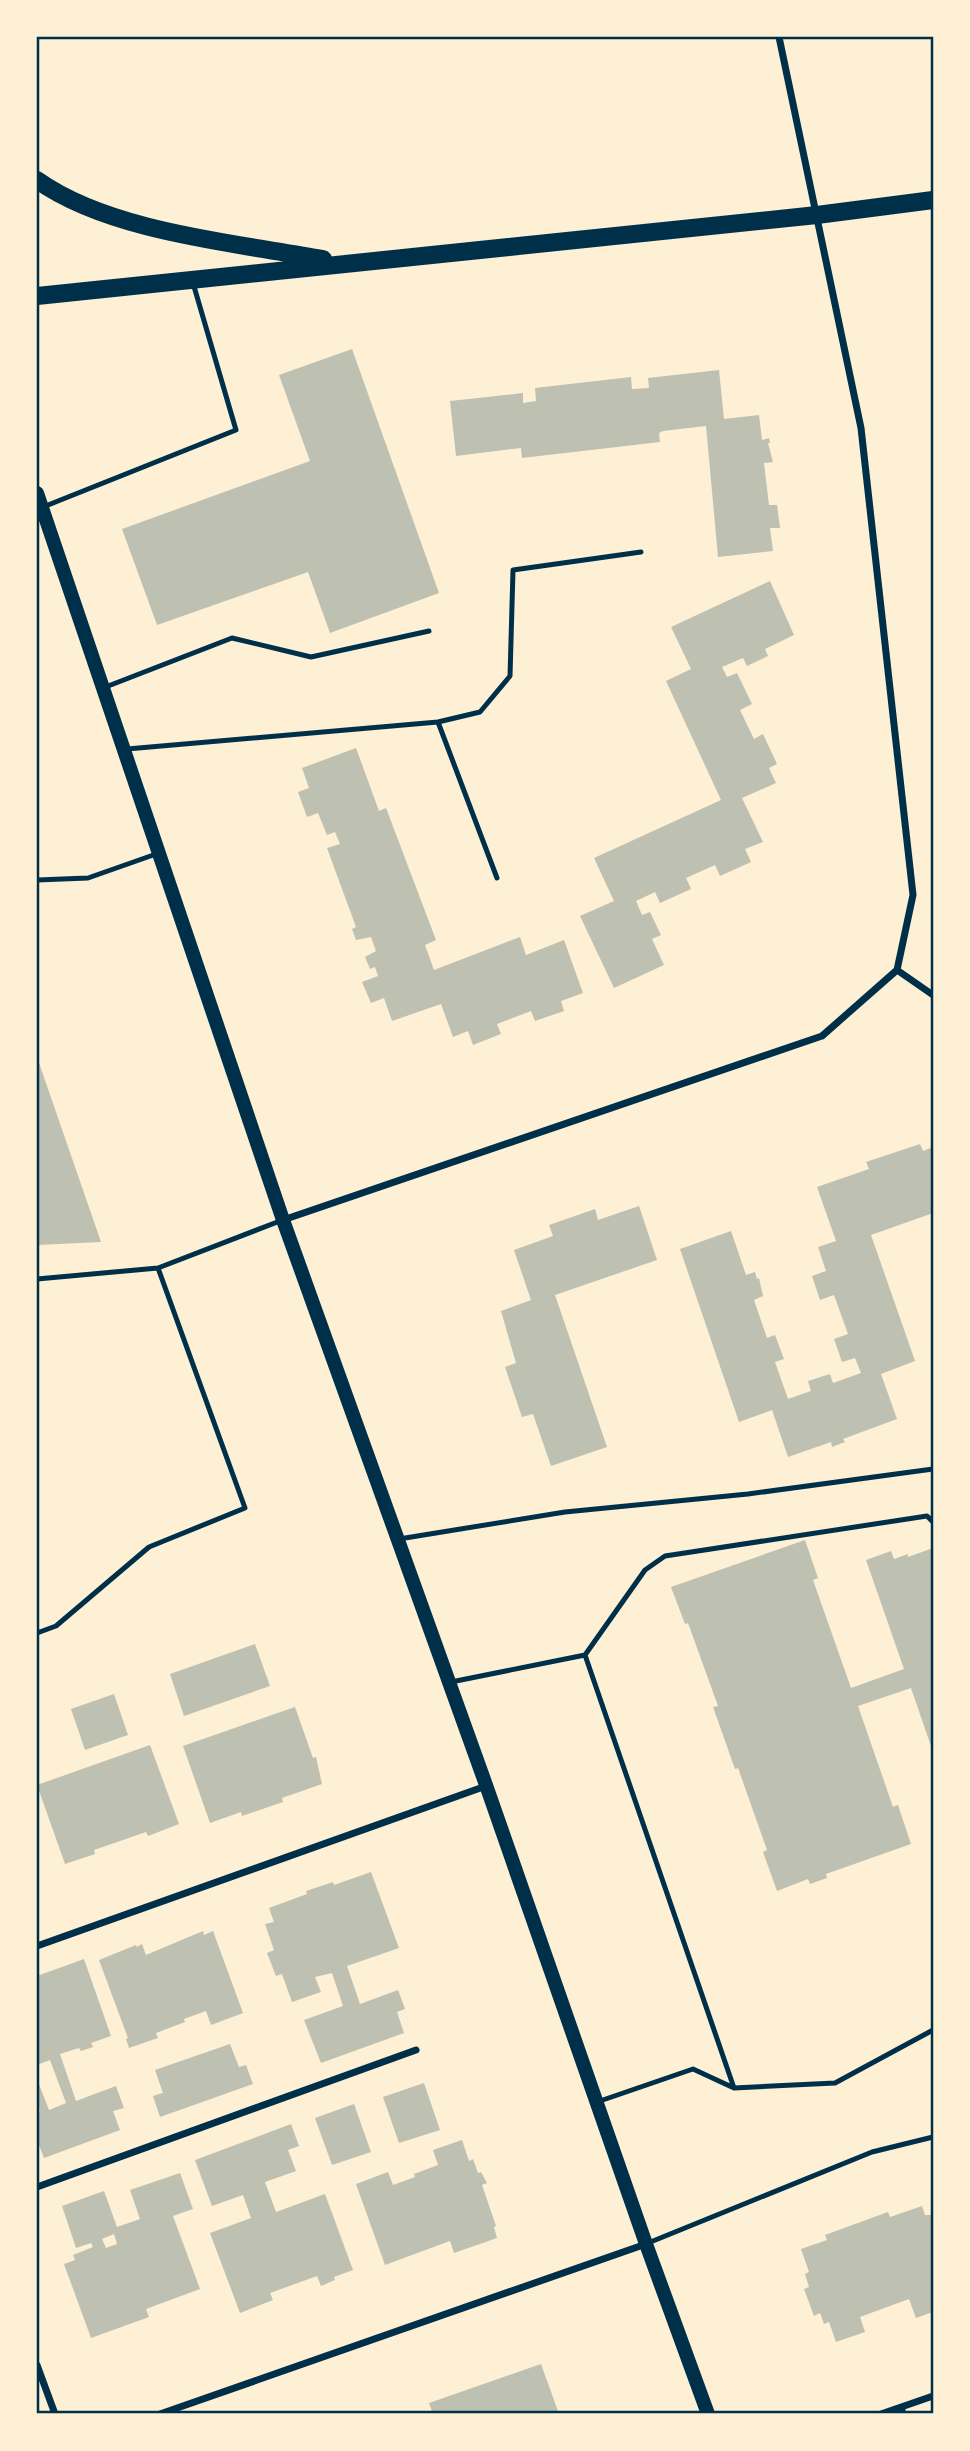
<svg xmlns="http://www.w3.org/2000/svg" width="970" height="2451" viewBox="0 0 970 2451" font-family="'Sofia Sans Condensed',sans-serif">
  <rect width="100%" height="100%" fill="#fdf0d5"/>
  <path fill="#bec0b2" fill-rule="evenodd" d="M352,349L439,593L330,633L308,572L157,625L122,529L310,461L279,375Z
    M719,370L724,419L759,415L762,440L769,438L770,443H768L773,462L764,463L769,505H777L780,528H770L773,551L718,557L706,426L663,431L659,433L660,442L522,458L521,448L456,456L450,401L523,393V403L536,401L535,388L631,377L632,389L649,388L648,378Z
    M770,581L794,635L765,649L768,656L747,666L743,658L722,667L727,677L737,673L752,704L740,710L754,739L763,734L777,764L769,768L776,783L742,798L763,842L745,849L751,862L720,876L715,865L686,878L691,889L660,903L655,892L636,901L642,915L650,912L661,935L652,939L664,965L614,988L580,916L614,901L594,858L721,800L666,681L691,669L671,627Z
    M356,748L379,811L386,808L436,940L425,945L434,970L520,937L526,955L564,940L583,993L561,1001L564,1011L535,1021L531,1011L497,1024L501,1034L473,1045L468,1031L453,1037L441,1004L392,1021L384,998L371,1003L362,982L378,976L375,967L370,969L365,957L376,951L371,937L356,940L352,929L356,927L327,848L340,844L335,832L327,835L318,813L307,817L298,792L309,788L302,768Z
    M37,1057L101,1242L37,1245Z
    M920,1144L923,1151L933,1147V1213L871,1235L915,1361L881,1374L897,1419L843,1439L845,1442L832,1447L831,1442L788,1457L772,1410L739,1422L680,1249L731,1231L746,1275L755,1272L757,1279L759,1278L763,1296L754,1300L767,1338L775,1335L784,1359L775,1362L788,1399L811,1391L808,1381L830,1374L833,1383L861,1373L855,1358L842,1362L834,1339L848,1334L834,1295L820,1300L812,1276L826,1271L818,1247L836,1241L817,1187L869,1169L866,1162Z
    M639,1206L657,1260L555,1295L607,1447L551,1466L533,1414L522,1417L505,1367L516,1363L501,1311L531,1300L514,1250L553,1236L549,1225L595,1209L598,1220Z
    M805,1540L818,1578L813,1580L851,1688L904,1669L866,1560L891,1551L894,1559L908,1554V1557L933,1548V1752L911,1688L858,1706L893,1807L898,1805L911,1844L826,1874L827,1878L810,1884L808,1879L777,1891L763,1852L767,1850L738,1768L735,1769L713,1707L718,1706L688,1623L685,1624L671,1587Z
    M255,1644L270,1686L184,1716L170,1674Z
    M114,1694L128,1735L85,1750L71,1709Z
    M295,1707L313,1758L316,1757L322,1784L282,1798L283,1802L242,1816L241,1812L210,1823L183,1746Z
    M150,1745L179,1824L148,1836L146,1832L94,1850L95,1854L65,1864L37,1785Z
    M371,1872L399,1948L347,1966L360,2004L398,1990L405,2009L397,2012L404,2033L321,2063L304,2020L343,2006L332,1973L315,1977L321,1992L292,2002L282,1974L276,1976L267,1953L274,1950L265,1924L274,1922L269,1908L307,1894L306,1891L333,1882L334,1885Z
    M203,1931L204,1935L213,1931L243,2013L211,2025L206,2011L184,2019L185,2022L156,2033L158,2038L129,2048L126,2039L128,2038L99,1960L136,1945L137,1947L142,1944L146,1955Z
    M84,1959L111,2036L91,2043L93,2047L81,2051L79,2048L60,2054L76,2101L116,2086L124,2108L113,2111L120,2130L44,2158L37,2140V2113L40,2111L37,2102V2079L49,2110L66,2103L50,2060L37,2065V1976Z
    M230,2044L239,2067L246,2065L253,2084L160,2117L153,2096L163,2093L155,2070Z
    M424,2083L440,2130L399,2143L383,2097Z
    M354,2104L371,2152L332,2165L315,2118Z
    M291,2124L299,2146L288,2150L296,2171L265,2182L276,2212L325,2194L353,2270L334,2277L335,2280L321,2286L317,2276L270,2293L273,2300L240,2313L210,2233L251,2218L243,2195L212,2206L195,2160Z
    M462,2140L469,2161L473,2159L478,2173L481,2172L487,2183L482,2185L496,2226L494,2227L497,2238L454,2253L450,2241L385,2265L356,2184L388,2172L393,2185L415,2177L414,2174L438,2165L433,2150Z
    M180,2173L193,2209L173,2216L200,2289L146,2309L149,2317L91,2338L64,2264L75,2260L73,2255L93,2247L91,2243L76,2248L62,2206L104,2191L117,2227L140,2219L130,2190ZM114,2234L117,2244L106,2248L102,2239Z
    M922,2206L925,2215H933V2312L916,2318L909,2299L860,2317L865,2332L836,2342L829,2322L824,2324L820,2313L814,2316L804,2289L809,2287L805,2274L809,2272L801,2249L827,2240L825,2235L888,2212L890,2217Z
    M541,2364L559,2414H433L429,2403Z"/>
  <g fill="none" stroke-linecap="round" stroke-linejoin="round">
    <path stroke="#003049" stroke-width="5" d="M43,507L236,430L193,283
      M103,688L232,638L311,657L429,631
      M438,722L480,712L510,676L513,570L641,552
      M127,749L438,722L497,878
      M37,880L88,878L159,853
      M37,1279L158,1268L280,1221
      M399,1539L565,1512L748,1494L933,1469
      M37,1633L56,1626L149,1547L245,1508L158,1268
      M585,1655L734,2088
      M451,1682L585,1655L645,1570L665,1556L927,1516L933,1522
      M597,2102L693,2069L734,2088L835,2083L933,2030
      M648,2243L872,2152L933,2137
      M902,2407L904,2414"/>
    <path stroke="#003049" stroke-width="7" d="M897,970L933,995
      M283,1220L822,1036L897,970L913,895L861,428L779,37
      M37,1946L486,1786
      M37,2187L416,2050
      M37,2365L55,2414
      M160,2414L646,2244
      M881,2414L933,2396"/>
    <path stroke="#003049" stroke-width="14" d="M37,493L283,1220L486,1785L646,2244L708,2414"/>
    <path stroke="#003049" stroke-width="18" d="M37,180C110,232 235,243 323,259
      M37,296L817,215L933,200"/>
  </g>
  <rect width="970" height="2451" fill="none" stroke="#fdf0d5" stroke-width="77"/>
  <rect x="38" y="38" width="894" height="2374" fill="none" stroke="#003049" stroke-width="2.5"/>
</svg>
